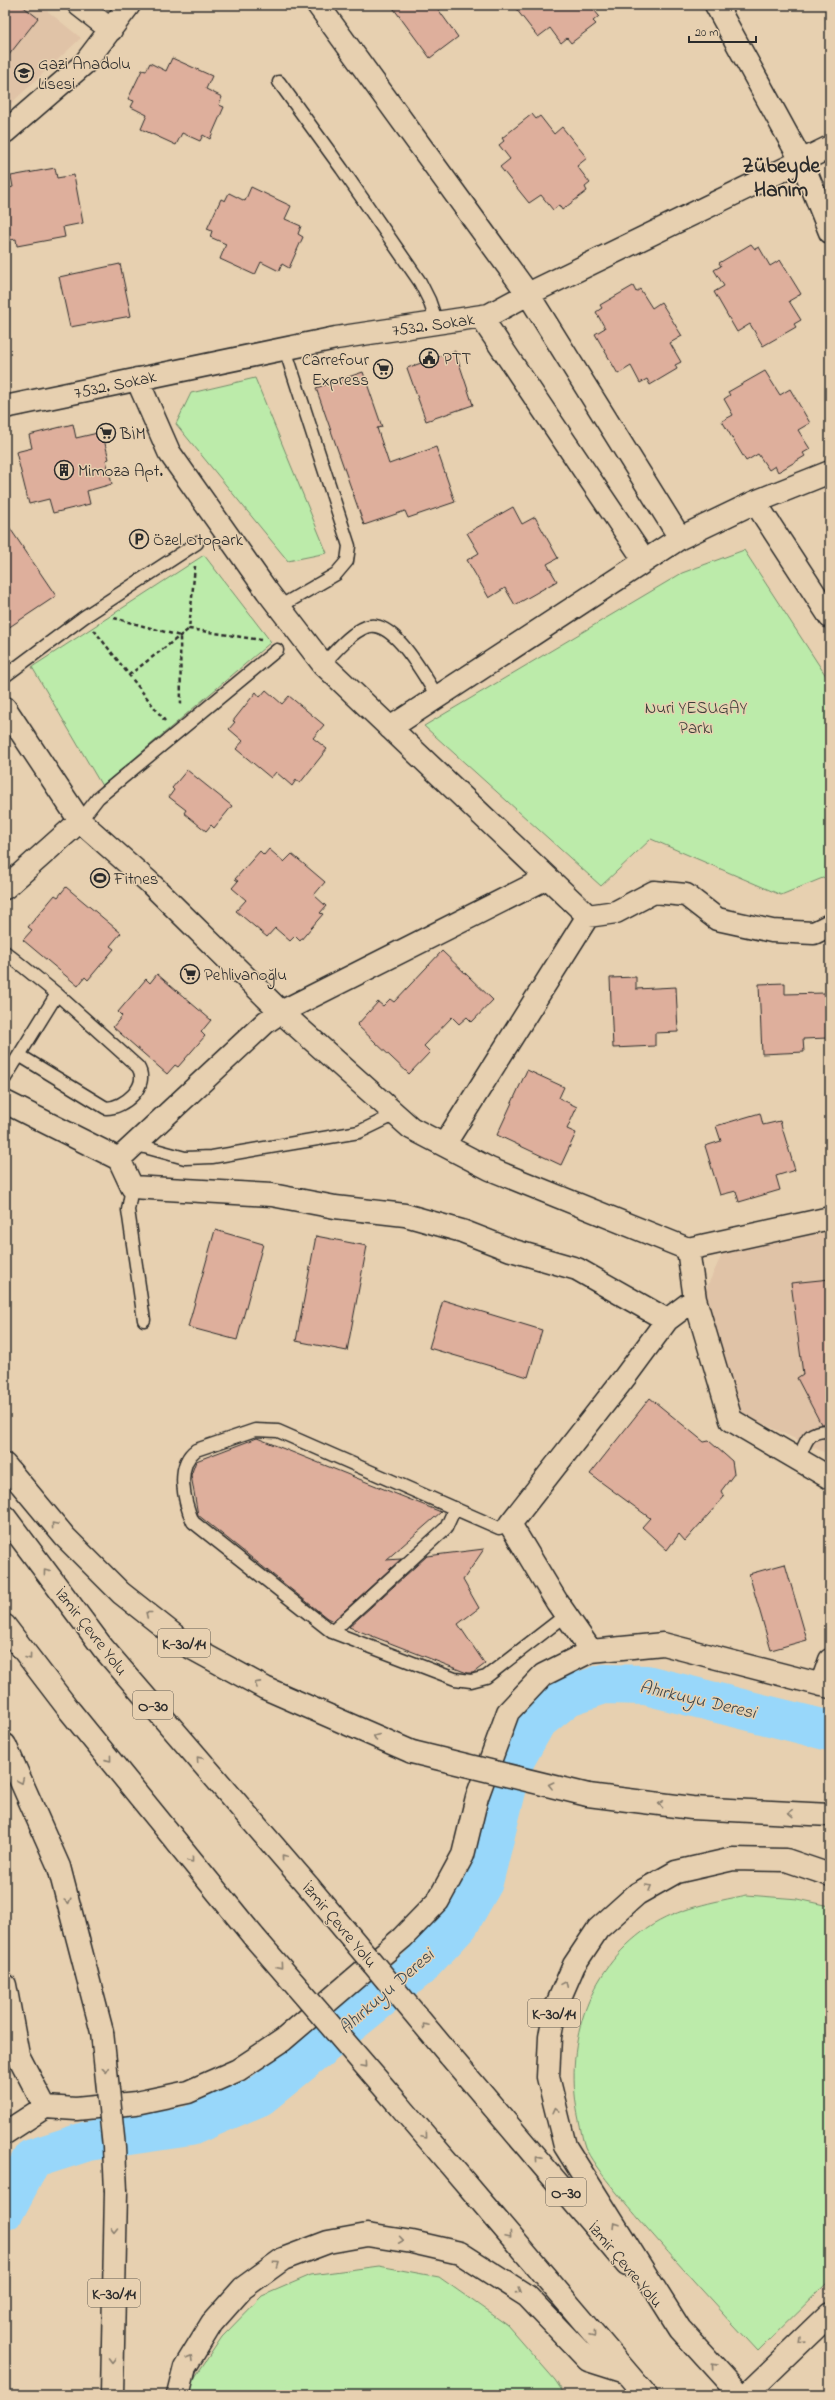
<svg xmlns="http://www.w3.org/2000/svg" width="835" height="2400" viewBox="0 0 835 2400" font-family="'Indie Flower',sans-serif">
  <rect width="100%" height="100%" fill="#e7d0b0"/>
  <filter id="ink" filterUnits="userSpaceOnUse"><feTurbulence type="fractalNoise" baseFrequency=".025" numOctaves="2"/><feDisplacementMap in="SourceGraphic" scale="8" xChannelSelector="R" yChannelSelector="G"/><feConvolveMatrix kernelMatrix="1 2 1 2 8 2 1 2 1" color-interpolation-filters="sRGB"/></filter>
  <g filter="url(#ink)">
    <path fill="#e0c3a7" d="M5,5H40L81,38L5,109Z
      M830,1232V1455L731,1409L705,1291L724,1250Z"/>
    <path fill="#bcebaa" stroke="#748b6a" d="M255,378L327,553L288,561L176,424L191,393Z
      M744,550L830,682V875L781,895L651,839L601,886L424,726L682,573Z
      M204,555L271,642L102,786L32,667Z
      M747,1895L798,1899L830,1906V2280L758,2351C718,2308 678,2264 639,2219C624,2201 595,2169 585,2147C582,2139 581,2129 579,2120C563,2049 586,1970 648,1928C678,1908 713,1902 747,1895Z
      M379,2266L439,2277L507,2325L555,2380L565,2395H189V2386L222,2337L262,2296L311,2275Z"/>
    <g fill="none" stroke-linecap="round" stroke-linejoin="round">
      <path stroke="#98d7fa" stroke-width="40" d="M5,2210L32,2159L88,2141L190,2126L260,2096L418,1968L459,1924L483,1882L513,1763L536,1722L568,1696L604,1684L646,1685L830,1731"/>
    </g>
    <path fill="#deaf9c" stroke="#2b2b2b" d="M5,5H21L38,18L5,60Z
      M391,5H435L458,37L430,58Z
      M513,5H590L599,16L593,21L596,24L571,43L567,38L561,43L550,28L538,37Z
      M172,58L212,76L206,89L222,97L219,105L224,107L210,139L203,135L200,141L182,133L176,145L141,129L147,115L131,107L134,101L128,99L142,70L146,71L150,63L166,71Z
      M532,114L536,119L540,116L554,134L562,127L587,158L577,166L590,183L585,187L587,191L562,210L559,205L553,210L541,195L529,203L500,167L510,159L499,145L504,141L502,138Z
      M55,168L57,178L74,175L83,223L63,227L65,237L17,246L16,239L5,241V189L13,187L11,176Z
      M251,187L291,206L285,219L301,226L298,234L303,237L289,268L282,264L279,271L261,262L255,275L220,259L226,244L210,237L212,231L207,229L221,199L225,201L229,193L245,201Z
      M751,244L755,249L759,247L770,266L780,260L801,294L789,301L801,320L794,324L796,327L763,346L750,324L737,332L714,292L724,286L714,270L721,266L719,263Z
      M120,264L131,316L70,327L59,277Z
      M633,286L636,292L640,289L652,308L661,302L682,336L670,343L681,362L675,365L677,369L650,385L647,379L640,383L631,366L618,374L595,334L605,328L596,312L602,308L600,305Z
      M455,351L473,405L426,421L407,368Z
      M765,371L780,395L790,389L810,423L798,430L810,449L803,453L805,456L778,472L775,466L769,470L758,454L746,461L722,421L733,415L724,399L730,395L728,392Z
      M363,372L382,427L377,428L389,464L436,447L455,502L408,518L405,511L364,525L316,388Z
      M73,424L76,438L102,432L109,459L106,460L112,484L87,491L90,504L53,513L49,499L29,504L16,452L32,448L29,435Z
      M513,507L522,524L535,517L558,558L547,564L557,581L515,605L505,588L489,598L467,560L479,553L467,533Z
      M5,521L56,596L5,630Z
      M266,690L282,704L289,696L324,725L313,738L327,749L300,783L296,780L292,786L276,772L271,778L236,749L243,741L229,729L235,722L233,721L256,692L260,697Z
      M187,770L232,806L214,828L211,825L206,831L184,813L186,810L169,797L174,790L172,788Z
      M269,849L284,862L292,854L325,882L314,895L326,906L320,913L323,914L300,941L295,936L290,941L275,928L267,937L236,911L246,900L232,888L238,881L235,879L260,851L264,855Z
      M66,887L121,933L110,946L114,949L88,980L85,977L78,986L23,940L32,930L28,927L55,895L58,897Z
      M442,951L493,1000L472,1022L467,1017L459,1024L452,1017L424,1046L430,1052L409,1074L357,1025L378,1002L383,1006L390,999L394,1002Z
      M157,974L211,1020L201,1032L205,1036L178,1067L175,1065L167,1074L113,1027L122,1016L118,1012L146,979L150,983Z
      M636,977V989L676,987L678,1032L655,1033V1046L613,1048L610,978Z
      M785,983V994L825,993L827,1038L803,1039L804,1052L762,1054L759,984Z
      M527,1070L564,1087L559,1098L577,1107L567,1129L576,1133L561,1165L497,1135Z
      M760,1113L763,1125L780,1121L795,1170L776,1176L780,1190L739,1202L736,1191L720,1195L705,1146L721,1141L716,1126Z
      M215,1230L263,1244L237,1340L188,1327Z
      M316,1236L367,1246L347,1351L296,1341Z
      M830,1279V1424H821L797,1378L803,1374L791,1283Z
      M443,1300L542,1330L528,1377L429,1348Z
      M650,1398L704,1442L709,1441L732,1461L734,1474L721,1491L724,1497L685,1541L679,1534L667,1550L642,1527L650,1518L590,1474Z
      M257,1438L441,1512L386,1560L401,1559L333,1621L327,1618L198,1515L191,1475L196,1461Z
      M484,1549L463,1580L479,1608L458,1624L485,1664L473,1673H467L349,1627L427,1556Z
      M785,1564L807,1640L771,1650L749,1574Z"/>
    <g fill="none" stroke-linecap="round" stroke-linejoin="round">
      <defs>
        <path id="service" d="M279,82L342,169L420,282L429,300L437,323
          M279,607L336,574L347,561L349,546L285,349
          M323,664C335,652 350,633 366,627C393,617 424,676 437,696
          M5,676L84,617L197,543
          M80,821L98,798L277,650
          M5,952L57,994L138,1067C150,1086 124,1108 106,1108L19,1055
          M5,1078L57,994
          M134,1144L185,1158L212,1157L359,1132L396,1114
          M132,1187L128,1210L144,1320
          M798,1461C806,1442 806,1430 830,1431
          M510,1524L499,1528L278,1431L255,1430L196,1450C175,1465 184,1502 193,1522L332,1632L455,1679L471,1681L486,1677L566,1615
          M332,1632L446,1528L455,1508"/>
        <path id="minor" d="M79,5L111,30
          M318,5L528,294L680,538
          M716,5L802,162L830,232
          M5,132L85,63L129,5
          M489,315L487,326L645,561
          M137,379L169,452L267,591L323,664L588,916L616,912L654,892L686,895L717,919L772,931L814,933L830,925
          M5,407L336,338L489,315L528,294L830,147
          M755,502L830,617
          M5,708L80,821L149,882L281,1012L411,1128L490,1169L688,1249L830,1218
          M390,728L680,538L755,502L830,472
          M5,888L80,821
          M5,1102L119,1159L266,1022L281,1012L547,878
          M444,1145L588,916
          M119,1159L132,1187L272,1195L335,1207L405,1215L462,1231L511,1250L577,1269L667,1320L695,1299L688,1249
          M695,1299L731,1420L830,1478
          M591,1651L557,1602L510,1524L625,1377L667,1320
          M821,1685L830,1660
          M5,1985L18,2055L45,2107
          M5,2133L45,2107L76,2109L136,2103L188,2092L238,2070L283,2040L402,1938L438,1901L463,1855L477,1797L508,1712L543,1675L591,1651L663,1644L830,1687"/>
        <path id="primary" d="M746,2395L830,2314"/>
        <path id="motorway" d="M5,1465L65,1537L121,1593L188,1646L265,1688L412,1752
          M5,1517L103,1648L309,1887
          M5,1626L70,1711L254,1937
          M5,1745L59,1867L102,2032
          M588,1795L692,1808L830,1815
          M450,2056L627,2265
          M400,2106L646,2395
          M112,2395L116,2191
          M178,2395L185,2367L212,2323L243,2288L283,2259L328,2242L367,2235L412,2242L460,2253L527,2296L588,2360L626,2372
          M740,2395L680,2329L565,2146L548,2077L550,2037L555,2009L574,1965L598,1929L637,1894L676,1872L733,1859L786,1860L830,1875"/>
      </defs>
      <use href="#service" stroke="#2b2b2b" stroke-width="15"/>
      <use href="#minor" stroke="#2b2b2b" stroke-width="25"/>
      <use href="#primary" stroke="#2b2b2b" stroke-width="25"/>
      <use href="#motorway" stroke="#2b2b2b" stroke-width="25"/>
      <path stroke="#2b2b2b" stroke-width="2.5" stroke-dasharray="4 3" stroke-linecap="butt" d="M195,566L189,629L261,640
        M114,618L180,636L181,706
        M94,630L165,721
        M129,675L189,629"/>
      <use href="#service" stroke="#e7d0b0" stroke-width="12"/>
      <use href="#minor" stroke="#e7d0b0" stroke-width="22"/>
      <use href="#primary" stroke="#e7d0b0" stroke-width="22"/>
      <use href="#motorway" stroke="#e7d0b0" stroke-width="22"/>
      <defs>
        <path id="motorway-bridge" d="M412,1752L588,1795
          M309,1887L450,2056
          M254,1937L400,2106
          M102,2032L114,2147L116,2191"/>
      </defs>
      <use href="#motorway-bridge" stroke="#2b2b2b" stroke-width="25" stroke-linecap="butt"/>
      <use href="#motorway-bridge" stroke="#e7d0b0" stroke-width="22"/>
    </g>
    <defs><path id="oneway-chevron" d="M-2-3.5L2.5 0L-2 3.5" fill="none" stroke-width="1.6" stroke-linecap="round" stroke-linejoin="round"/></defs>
    <g stroke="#897e6e">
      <use href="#oneway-chevron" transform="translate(54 1525) rotate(-130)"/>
      <use href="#oneway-chevron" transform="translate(46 1572) rotate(-127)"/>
      <use href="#oneway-chevron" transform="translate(148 1614) rotate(-141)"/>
      <use href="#oneway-chevron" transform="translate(29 1657) rotate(53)"/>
      <use href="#oneway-chevron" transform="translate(257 1684) rotate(-151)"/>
      <use href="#oneway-chevron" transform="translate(376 1737) rotate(-157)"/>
      <use href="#oneway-chevron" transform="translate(109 1759) rotate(51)"/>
      <use href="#oneway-chevron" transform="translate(199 1759) rotate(-131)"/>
      <use href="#oneway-chevron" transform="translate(21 1781) rotate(66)"/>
      <use href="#oneway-chevron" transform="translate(551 1785) rotate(-166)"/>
      <use href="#oneway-chevron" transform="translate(661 1804) rotate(-173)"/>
      <use href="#oneway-chevron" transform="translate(791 1813) rotate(-177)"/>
      <use href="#oneway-chevron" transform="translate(284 1857) rotate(-131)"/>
      <use href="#oneway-chevron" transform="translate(191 1860) rotate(51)"/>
      <use href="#oneway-chevron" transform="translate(649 1887) rotate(-30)"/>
      <use href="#oneway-chevron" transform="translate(68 1901) rotate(75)"/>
      <use href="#oneway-chevron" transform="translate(280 1966) rotate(49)"/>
      <use href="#oneway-chevron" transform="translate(565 1984) rotate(-66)"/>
      <use href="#oneway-chevron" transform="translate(425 2026) rotate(-130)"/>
      <use href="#oneway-chevron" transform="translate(364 2065) rotate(49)"/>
      <use href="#oneway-chevron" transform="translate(106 2070) rotate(84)"/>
      <use href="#oneway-chevron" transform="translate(556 2110) rotate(-104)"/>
      <use href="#oneway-chevron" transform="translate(425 2136) rotate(50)"/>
      <use href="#oneway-chevron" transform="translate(538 2159) rotate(-130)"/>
      <use href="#oneway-chevron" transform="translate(615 2225) rotate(-122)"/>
      <use href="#oneway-chevron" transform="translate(115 2230) rotate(91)"/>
      <use href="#oneway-chevron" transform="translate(509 2235) rotate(50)"/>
      <use href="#oneway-chevron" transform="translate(401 2240) rotate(8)"/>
      <use href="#oneway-chevron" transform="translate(277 2264) rotate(-35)"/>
      <use href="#oneway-chevron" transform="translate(519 2291) rotate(32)"/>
      <use href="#oneway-chevron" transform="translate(593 2334) rotate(50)"/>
      <use href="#oneway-chevron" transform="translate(802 2341) rotate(136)"/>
      <use href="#oneway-chevron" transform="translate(190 2358) rotate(-59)"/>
      <use href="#oneway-chevron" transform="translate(112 2360) rotate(91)"/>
      <use href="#oneway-chevron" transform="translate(714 2366) rotate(-132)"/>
    </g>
  </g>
  <defs>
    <symbol id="school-ring" viewBox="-11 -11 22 22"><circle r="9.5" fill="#e7d0b0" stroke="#2b2b2b" stroke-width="1.5"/><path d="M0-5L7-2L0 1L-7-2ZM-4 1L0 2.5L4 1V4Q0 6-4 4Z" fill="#2b2b2b"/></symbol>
    <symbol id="civic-ring" viewBox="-11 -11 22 22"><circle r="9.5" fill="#e7d0b0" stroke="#2b2b2b" stroke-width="1.5"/><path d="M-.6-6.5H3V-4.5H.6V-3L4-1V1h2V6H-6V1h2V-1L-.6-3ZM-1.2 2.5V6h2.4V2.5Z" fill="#2b2b2b"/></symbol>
    <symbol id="supermarket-ring" viewBox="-11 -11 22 22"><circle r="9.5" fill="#e7d0b0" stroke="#2b2b2b" stroke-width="1.5"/><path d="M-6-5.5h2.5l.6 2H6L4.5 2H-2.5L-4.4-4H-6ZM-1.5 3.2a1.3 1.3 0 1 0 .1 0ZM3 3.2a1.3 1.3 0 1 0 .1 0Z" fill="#2b2b2b"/></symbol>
    <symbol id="building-ring" viewBox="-11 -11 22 22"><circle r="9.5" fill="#e7d0b0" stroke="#2b2b2b" stroke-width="1.5"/><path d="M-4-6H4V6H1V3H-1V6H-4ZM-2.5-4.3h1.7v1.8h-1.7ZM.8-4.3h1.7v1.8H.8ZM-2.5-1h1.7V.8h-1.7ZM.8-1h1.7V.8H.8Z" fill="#2b2b2b"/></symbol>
    <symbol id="parking-ring" viewBox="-11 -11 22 22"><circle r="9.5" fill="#e7d0b0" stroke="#2b2b2b" stroke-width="1.5"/><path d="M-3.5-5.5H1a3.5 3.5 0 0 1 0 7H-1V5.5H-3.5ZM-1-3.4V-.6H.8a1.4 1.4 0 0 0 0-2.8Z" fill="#2b2b2b"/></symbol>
    <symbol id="stadium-ring" viewBox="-11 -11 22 22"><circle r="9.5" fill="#e7d0b0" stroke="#2b2b2b" stroke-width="1.5"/><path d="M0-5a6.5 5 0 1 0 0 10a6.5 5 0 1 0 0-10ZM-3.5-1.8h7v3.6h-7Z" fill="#2b2b2b"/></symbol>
  </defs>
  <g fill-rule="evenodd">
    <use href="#school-ring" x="13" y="62" width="22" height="22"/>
    <use href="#civic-ring" x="418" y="347" width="22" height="22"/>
    <use href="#supermarket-ring" x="372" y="358" width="22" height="22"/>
    <use href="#supermarket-ring" x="95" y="422" width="22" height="22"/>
    <use href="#building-ring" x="53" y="459" width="22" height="22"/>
    <use href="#parking-ring" x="128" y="528" width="22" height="22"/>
    <use href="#stadium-ring" x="89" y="867" width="22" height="22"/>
    <use href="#supermarket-ring" x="179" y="963" width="22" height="22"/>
  </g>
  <g text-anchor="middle" stroke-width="3" stroke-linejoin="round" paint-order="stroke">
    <g fill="#e7d0b0" stroke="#635c53" stroke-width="1">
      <rect x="158" y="1629" width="52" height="28" rx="3"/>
      <rect x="133" y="1691" width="40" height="28" rx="3"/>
      <rect x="528" y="1999" width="52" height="28" rx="3"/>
      <rect x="546" y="2178" width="40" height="28" rx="3"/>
      <rect x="88" y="2279" width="52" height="28" rx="3"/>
    </g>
    <g font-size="16" font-weight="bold" fill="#2b2b2b">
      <text x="184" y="1649">K-30/14</text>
      <text x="153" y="1711">O-30</text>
      <text x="554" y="2019">K-30/14</text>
      <text x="566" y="2198">O-30</text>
      <text x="114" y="2299">K-30/14</text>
    </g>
    <g font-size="17" fill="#2b2b2b" stroke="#e7d0b0" text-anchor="start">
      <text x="38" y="69">Gazi Anadolu<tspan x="38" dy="20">Lisesi</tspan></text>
      <text x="443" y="364">PTT</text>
      <text x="369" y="365" text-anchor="end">Carrefour<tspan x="369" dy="20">Express</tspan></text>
      <text x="120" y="439">BİM</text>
      <text x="78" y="476">Mimoza Apt.</text>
      <text x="153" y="545">Özel Otopark</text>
      <text x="114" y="884">Fitnes</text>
      <text x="204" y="980">Pehlivanoğlu</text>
    </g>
    <g font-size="17" fill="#2b2b2b" stroke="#e7d0b0">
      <text transform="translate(433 324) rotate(-8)" y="6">7532. Sokak</text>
      <text transform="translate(115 384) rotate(-12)" y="6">7532. Sokak</text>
      <text transform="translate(92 1631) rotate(52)" y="6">İzmir Çevre Yolu</text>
      <text transform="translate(340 1924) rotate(50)" y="6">İzmir Çevre Yolu</text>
      <text transform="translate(626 2264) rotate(50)" y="6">İzmir Çevre Yolu</text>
    </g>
    <g font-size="17" fill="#3a3e38" stroke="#e7d0b0">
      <text x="696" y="713">Nuri YESUGAY<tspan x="696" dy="20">Parkı</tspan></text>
    </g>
    <g font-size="18" font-style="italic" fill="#3b454a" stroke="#e7d0b0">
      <text transform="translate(698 1699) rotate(13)" y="6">Ahırkuyu Deresi</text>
      <text transform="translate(386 1991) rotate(-41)" y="6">Ahırkuyu Deresi</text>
    </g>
    <g font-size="21" font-weight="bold" fill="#2b2b2b" stroke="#e7d0b0">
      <text x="781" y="172">Zübeyde<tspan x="781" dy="24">Hanım</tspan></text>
    </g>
  </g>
  <rect width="835" height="2400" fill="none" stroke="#e7d0b0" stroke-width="20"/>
  <rect x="10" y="10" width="815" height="2380" fill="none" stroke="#2b2b2b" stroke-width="1.5" filter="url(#ink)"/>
  <path d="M689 36v6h67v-6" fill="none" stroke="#2b2b2b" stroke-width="2"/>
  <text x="695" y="36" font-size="12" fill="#2b2b2b" stroke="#e7d0b0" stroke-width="3" paint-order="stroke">20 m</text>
</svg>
